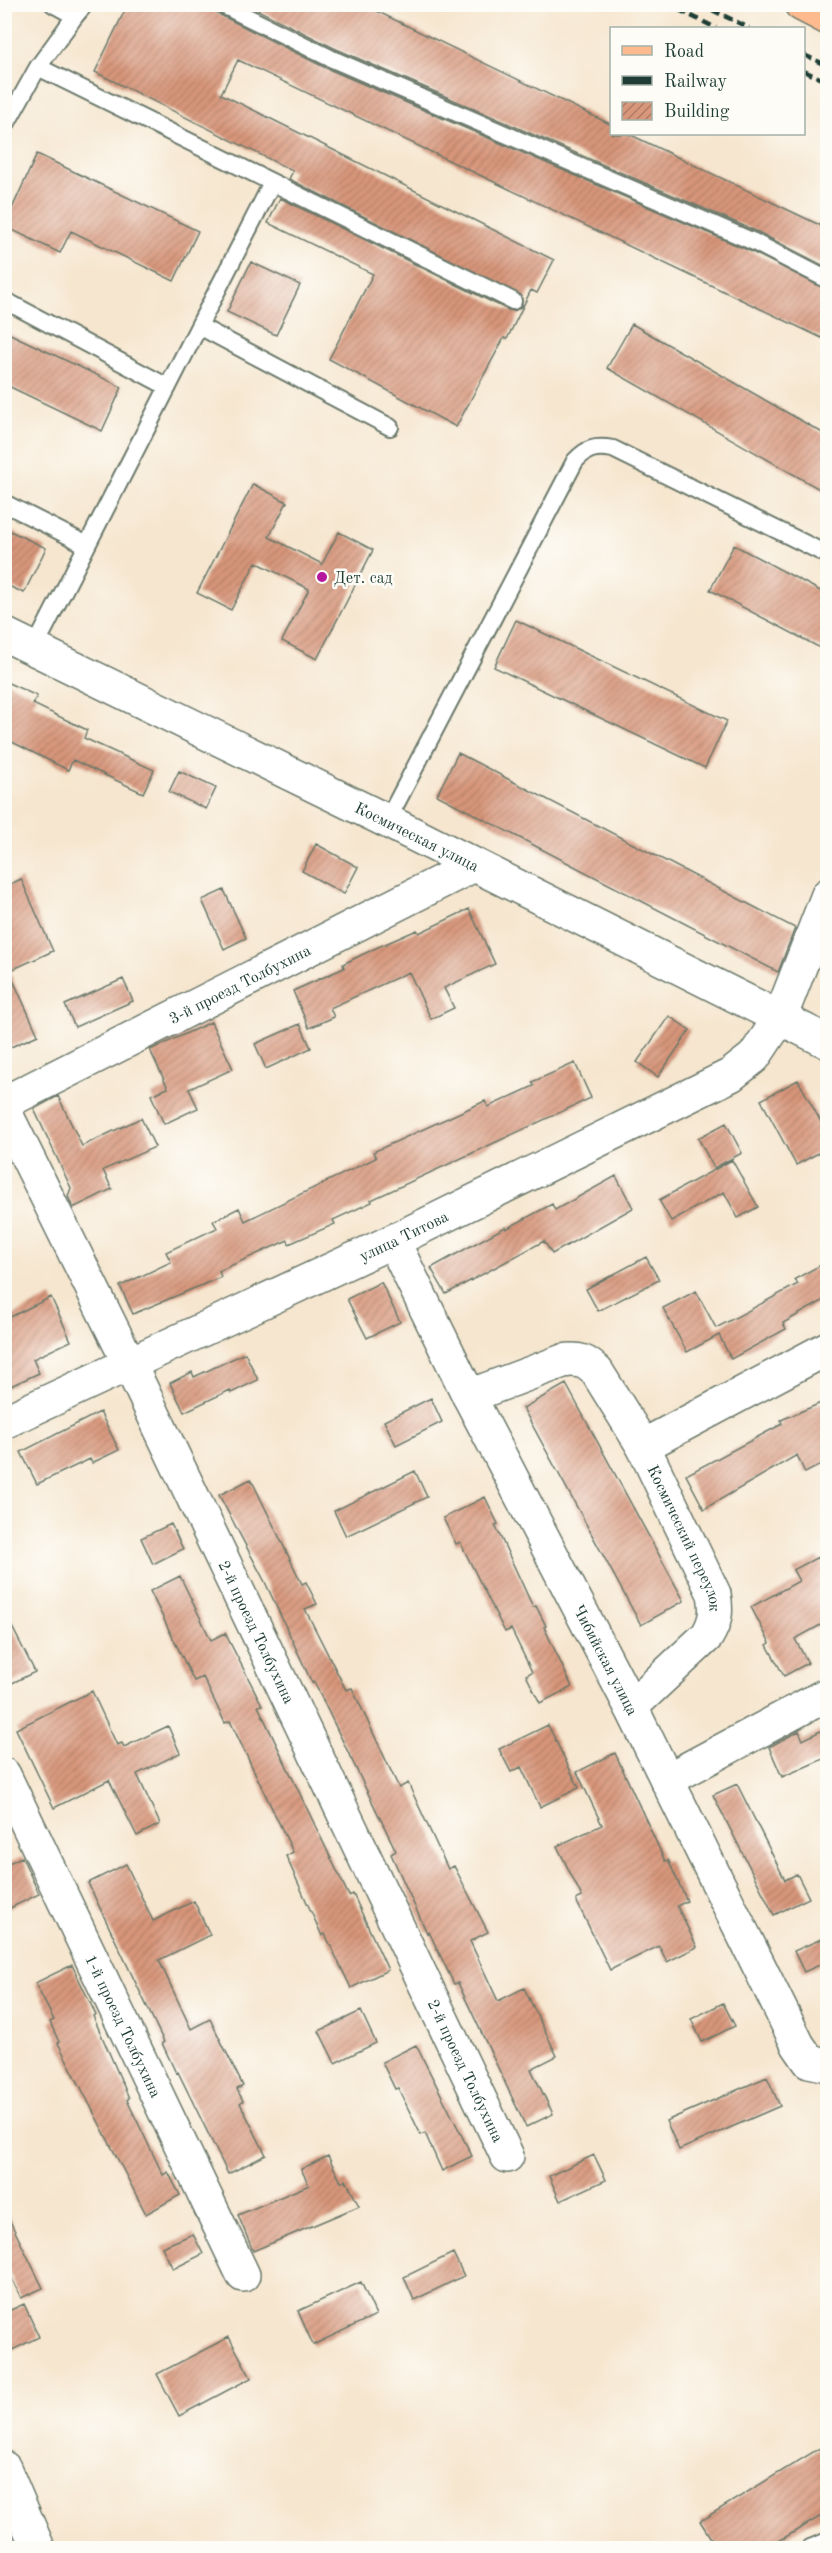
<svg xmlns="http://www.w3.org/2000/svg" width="832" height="2553" viewBox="0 0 832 2553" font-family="'Old Standard TT',serif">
  <defs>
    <pattern id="building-hatch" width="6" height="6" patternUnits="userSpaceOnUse" patternTransform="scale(1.5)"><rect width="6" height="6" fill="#d8967a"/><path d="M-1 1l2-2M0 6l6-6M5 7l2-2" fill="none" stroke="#af7c65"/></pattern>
  </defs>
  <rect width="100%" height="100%" fill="#fdfcf7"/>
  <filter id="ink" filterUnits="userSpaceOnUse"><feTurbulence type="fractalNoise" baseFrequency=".0167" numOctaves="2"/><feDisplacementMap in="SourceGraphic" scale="12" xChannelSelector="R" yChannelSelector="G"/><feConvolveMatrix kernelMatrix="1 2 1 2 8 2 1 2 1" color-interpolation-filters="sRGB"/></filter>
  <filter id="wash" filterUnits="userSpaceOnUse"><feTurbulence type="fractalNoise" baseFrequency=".008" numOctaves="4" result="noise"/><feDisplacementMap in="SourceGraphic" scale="24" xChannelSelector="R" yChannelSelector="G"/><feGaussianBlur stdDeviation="1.35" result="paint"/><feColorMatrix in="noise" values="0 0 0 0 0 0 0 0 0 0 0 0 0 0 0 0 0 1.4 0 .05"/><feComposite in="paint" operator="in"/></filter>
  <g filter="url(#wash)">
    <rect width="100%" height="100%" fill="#f6e6cf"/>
    <g id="blocks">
      <path fill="url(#building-hatch)" d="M128,4H211L216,13L326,68L750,251L828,290V341L238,60L221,94L554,260L537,293L531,290L507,339L504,338L456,427L329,359L373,274L268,223L280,198L508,310L514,311L522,306L521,295L289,179L293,171L95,72Z
        M246,4H362L612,125V134H629L828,229V268L758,232L334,48Z
        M37,154L198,231L174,281L71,231L60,253L4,226Z
        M251,262L300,285L276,335L227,312Z
        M632,324L828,436V494L607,368Z
        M4,331L122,387L102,431L4,384Z
        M253,484L287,502L269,537L322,564L339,532L373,550L317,659L282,641L309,589L256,562L231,610L197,593Z
        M4,528L46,548L24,593L4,584Z
        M734,545L828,595V652L710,590Z
        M516,620L727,721L705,768L494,667Z
        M4,681L37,696L33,704L87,730L84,738L154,770L143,793L73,760L68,770L4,738Z
        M458,753L795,928L778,972L437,795Z
        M179,771L216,788L206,809L169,792Z
        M316,844L358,867L344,894L302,871Z
        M21,879L53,951L9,971L38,1035L4,1050V887Z
        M224,890L246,938L224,949L202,900Z
        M469,909L495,964L444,988L454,1008L431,1019L409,972L330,1008L334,1017L309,1028L293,991L344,968L343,964L376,948L417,930L419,933Z
        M123,979L133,1001L75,1027L65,1005Z
        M669,1016L690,1030L658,1077L637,1062Z
        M211,1022L233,1069L189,1089L198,1108L164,1124L151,1095L168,1088L150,1050Z
        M300,1024L311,1048L266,1069L255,1044Z
        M575,1063L591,1098L371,1200L372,1202L333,1220L335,1224L289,1244L288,1240L219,1271L221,1277L133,1314L120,1286L171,1262L166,1252L217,1228L213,1221L239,1208L245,1221L376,1158L373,1152L485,1101L488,1107L534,1086L532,1082Z
        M798,1080L828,1135V1148L796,1165L761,1100Z
        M58,1096L82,1146L141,1118L155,1147L103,1170L112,1189L73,1208L68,1196L71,1188L34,1109Z
        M726,1123L742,1153L714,1168L698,1138Z
        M732,1160L758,1207L738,1218L724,1192L671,1221L659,1200Z
        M616,1176L633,1208L552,1254L544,1241L446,1294L431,1268L505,1227L506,1229L552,1204L555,1210Z
        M646,1257L659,1280L598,1311L586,1289Z
        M828,1261V1298L783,1323L786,1329L731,1359L719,1335L687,1352L663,1308L696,1291L716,1328L798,1284L795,1279Z
        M381,1282L400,1322L367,1338L347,1299Z
        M51,1297L71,1341L33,1359L39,1373L4,1389V1320Z
        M245,1353L258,1380L231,1393L230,1390L184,1412L170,1383L192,1372L194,1377Z
        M566,1384L684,1601L641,1625L523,1408Z
        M431,1398L442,1422L396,1445L384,1421Z
        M828,1400V1461L805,1473L797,1455L704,1509L686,1475L782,1424L781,1420Z
        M100,1412L119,1450L92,1463L90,1459L37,1484L21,1452Z
        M415,1471L427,1497L346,1536L334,1511Z
        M251,1479L302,1584L306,1582L317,1604L305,1609L346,1690L352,1688L399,1788L408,1783L448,1869L454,1866L488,1932L470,1941L498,2001L524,1988L557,2056L531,2069L553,2114L526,2127L458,1983L454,1984L429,1932L427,1933L391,1854L396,1851L314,1682L312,1683L299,1655L265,1582L219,1495Z
        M485,1497L498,1524L495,1525L533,1607L536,1606L546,1626L544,1627L572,1687L540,1703L526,1675L532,1672L511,1629L505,1632L460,1542L456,1544L443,1518Z
        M171,1524L183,1549L153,1564L141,1538Z
        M818,1557L828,1574V1621L795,1639L808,1663L784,1676L767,1645L770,1643L751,1607L799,1581L793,1570Z
        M180,1576L211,1640L225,1633L262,1705L258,1706L312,1819L349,1896L353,1894L388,1970L351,1988L325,1934L322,1936L286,1856L293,1852L230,1721L225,1723L203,1677L194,1681L150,1591Z
        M4,1611L35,1672L4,1687Z
        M92,1691L117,1745L122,1743L124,1747L168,1726L180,1753L137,1774L160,1824L137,1836L109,1780L54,1808L16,1729Z
        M548,1725L579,1788L540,1807L521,1767L511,1772L499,1749Z
        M828,1727V1757L782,1777L769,1747L799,1731L803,1740Z
        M615,1753L665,1861L668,1860L687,1901L677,1906L697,1947L667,1962L659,1946L610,1970L576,1900L582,1897L557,1846L602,1825L577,1772Z
        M737,1784L785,1880L797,1874L809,1898L774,1915L713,1795Z
        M22,1857L39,1894L4,1911V1865Z
        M126,1864L153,1921L194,1901L210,1935L159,1960L191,2029L210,2019L243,2086L237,2089L243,2101L240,2103L266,2155L228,2174L178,2072L176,2073L162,2043L164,2042L88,1883Z
        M828,1936V1961L804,1972L794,1951Z
        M72,1965L96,2015L93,2016L129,2098L127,2100L163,2175L168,2172L180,2195L146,2214L58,2043L59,2042L50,2022L54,2020L35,1983Z
        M723,2003L735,2026L702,2042L691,2019Z
        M361,2011L376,2043L335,2063L319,2031Z
        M416,2045L472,2156L442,2171L425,2133L421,2135L398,2088L395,2089L382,2062Z
        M767,2077L780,2106L679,2150L666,2121Z
        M594,2155L606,2180L560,2201L549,2176Z
        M328,2156L341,2182L346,2180L359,2206L253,2251L238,2215L309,2185L301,2169Z
        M4,2209L43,2288L21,2298L4,2262Z
        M193,2234L203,2254L173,2269L162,2247Z
        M453,2253L464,2276L414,2300L404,2277Z
        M361,2282L376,2315L313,2345L298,2311Z
        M24,2304L39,2337L4,2354V2313Z
        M229,2337L251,2378L179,2416L157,2374Z
        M828,2443V2512L767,2548H717L700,2521Z"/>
    </g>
  </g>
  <g filter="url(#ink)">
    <use href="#blocks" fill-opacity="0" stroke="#6a786a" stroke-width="1.5"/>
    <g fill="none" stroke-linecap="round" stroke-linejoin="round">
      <defs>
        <path id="service" d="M221,4L330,58L754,242L828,280
          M75,16L85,4
          M38,67L513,301
          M4,128L38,67L75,16L53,4
          M4,300L168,387
          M199,326L390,427
          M4,503L87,545
          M34,649L272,183
          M387,821L575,461C587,448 595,446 613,449L828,555
          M810,2548L828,2541"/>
        <g id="minor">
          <path id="s1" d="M4,634L387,821L828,1042"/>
          <path id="s2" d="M4,1103L474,865"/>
          <path id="s3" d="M4,1110L129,1363L507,2156"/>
          <path id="s4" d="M393,1241L469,1396L631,1707L798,2045L809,2061L828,2065"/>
          <path id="s5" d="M469,1396L563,1361C578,1358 586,1361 597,1372L643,1446L714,1594C717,1611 716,1621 707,1636L631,1707"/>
          <path id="s6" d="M4,1422L393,1241L731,1075L754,1057L780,1018L828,895"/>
          <path d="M643,1446L828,1348"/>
          <path id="s7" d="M4,1775L243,2275"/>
          <path d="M667,1780L828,1694"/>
          <path d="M4,2468L38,2548"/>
        </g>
        <path id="primary" d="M801,4L828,18"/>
      </defs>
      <use href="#service" stroke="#6a786a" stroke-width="20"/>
      <use href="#minor" stroke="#6a786a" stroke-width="36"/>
      <use href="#primary" stroke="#6a786a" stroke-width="36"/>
      <use href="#service" stroke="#fff" stroke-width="16"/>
      <use href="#minor" stroke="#fff" stroke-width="33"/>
      <use href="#primary" stroke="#fcba8e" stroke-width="33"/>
      <path stroke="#1f3d34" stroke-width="4.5" stroke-dasharray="9 4.5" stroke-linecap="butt" d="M667,4L716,28
        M700,4L749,28
        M804,55L828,66
        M804,71L828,82"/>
    </g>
  </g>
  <circle fill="#b5179e" stroke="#fdfcf7" stroke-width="2" cx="322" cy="577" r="6"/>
  <g text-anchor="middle" stroke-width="5" stroke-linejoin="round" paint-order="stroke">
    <g font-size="16" fill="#1f3d34" stroke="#fdfcf7" text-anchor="start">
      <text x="334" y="583">Дет. сад</text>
    </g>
    <g font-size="16" fill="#1f3d34" stroke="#fdfcf7">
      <text dy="6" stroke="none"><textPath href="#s1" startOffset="460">Космическая улица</textPath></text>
      <text dy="6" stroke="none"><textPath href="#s2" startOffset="264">3-й проезд Толбухина</textPath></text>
      <text dy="6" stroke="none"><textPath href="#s6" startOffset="441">улица Титова</textPath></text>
      <text dy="6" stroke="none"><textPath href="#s5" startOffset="327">Космический переулок</textPath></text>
      <text dy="6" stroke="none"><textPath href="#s3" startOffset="580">2-й проезд Толбухина</textPath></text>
      <text dy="6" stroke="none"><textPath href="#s4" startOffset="470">Чибийская улица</textPath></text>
      <text dy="6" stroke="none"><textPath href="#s7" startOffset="278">1-й проезд Толбухина</textPath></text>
      <text dy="6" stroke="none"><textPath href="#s3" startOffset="1066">2-й проезд Толбухина</textPath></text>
    </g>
  </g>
  <rect width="832" height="2553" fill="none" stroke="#fdfcf7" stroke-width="24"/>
  <rect x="610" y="27" width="195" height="108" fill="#fdfcf7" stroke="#a4b0a9" stroke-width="1.5"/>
  <rect x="622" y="46" width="30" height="9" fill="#fcba8e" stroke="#a4b0a9" stroke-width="1.5"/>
  <text x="664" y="57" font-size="18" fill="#1f3d34">Road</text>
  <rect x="622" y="76" width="30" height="9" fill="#1f3d34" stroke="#a4b0a9" stroke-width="1.5"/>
  <text x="664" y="87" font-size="18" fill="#1f3d34">Railway</text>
  <rect x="622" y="102" width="30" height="18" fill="url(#building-hatch)" stroke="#a4b0a9" stroke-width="1.5"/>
  <text x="664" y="117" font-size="18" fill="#1f3d34">Building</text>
</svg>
